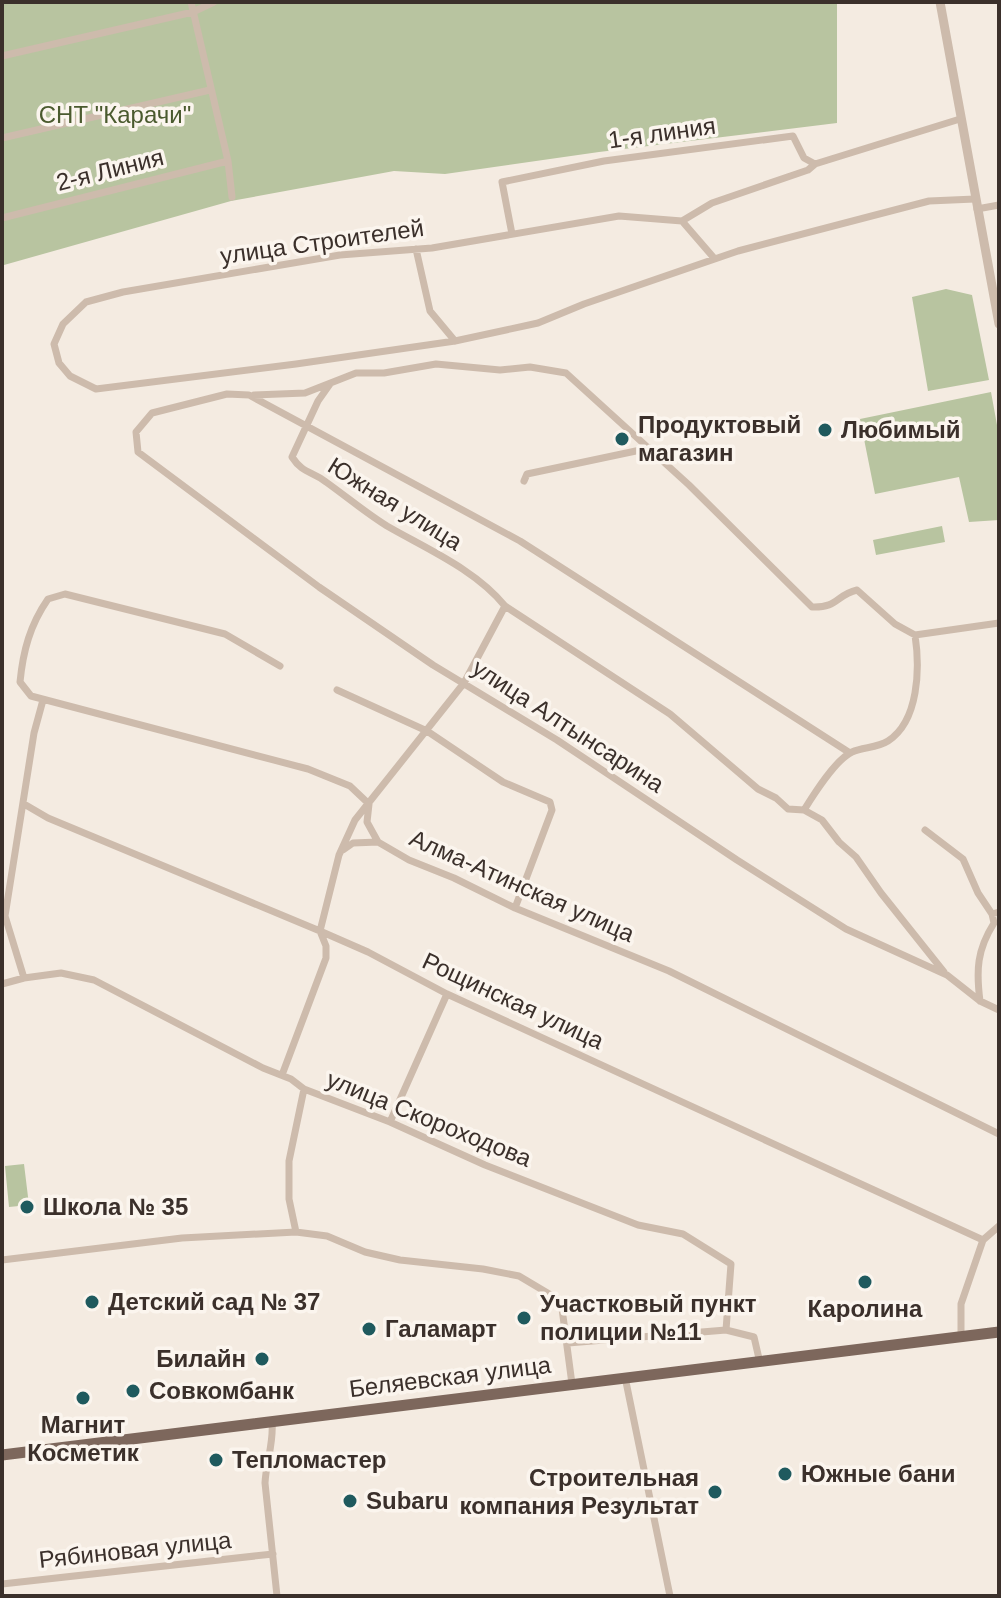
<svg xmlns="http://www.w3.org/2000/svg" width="1001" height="1598" viewBox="0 0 1001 1598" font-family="Helvetica,sans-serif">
  <rect width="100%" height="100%" fill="#f4ebe1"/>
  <path fill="#b8c4a0" d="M2,2H837V123L599,152L445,174L394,171L231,201L4,265L2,270Z
    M946,289L972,295L989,380L928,391L912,297Z
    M991,392L999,436V520L969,522L959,477L875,494L860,419Z
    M942,526L945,542L876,555L873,540Z
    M24,1164L29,1205L9,1207L5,1166Z"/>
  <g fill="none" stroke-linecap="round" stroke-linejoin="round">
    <path stroke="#cdbbac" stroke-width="7" d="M191,2L228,161L232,197
      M2,56L193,12L214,2
      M2,138L210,90
      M977,209L999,205
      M2,218L228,161
      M682,221L712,203L808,170L815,164L960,119
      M512,234L502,182L604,161L793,136L804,158L815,164
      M416,249L430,311L455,341
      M714,258L682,221L619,216L432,248L340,255L123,292L86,302L63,324L54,344L59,363L70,376L96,389L296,364L455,341L538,323L584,304L738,251L929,201L975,199
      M330,384L318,401L292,457C303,474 312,471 326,482C347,497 366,513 387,526C427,549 476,570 505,606L670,714L758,789L776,798L788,809L804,810L822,820L839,842L856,857L881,893L944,972
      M254,395L305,393L356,373H384L436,364L500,370L530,367L566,373L689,485L812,607C838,608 836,595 857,590L895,624L915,635L999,623
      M524,481L527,474L650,448
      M280,666L225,634L65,594L48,599C30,625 23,651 20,682L31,696L308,769L350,786L369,804L367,822L378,842L409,860L454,878L515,908L669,971L999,1134
      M337,690L427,731L503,782L550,802L552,810L515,908
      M850,753L520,541L249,395L227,394L152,413L136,432L138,452L319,587L433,665L557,740L737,860L846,929L947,975L980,1001L999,1010
      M24,804L48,818L320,931L368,952L447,994L983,1240
      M804,810C814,794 835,760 852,752C863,747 877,748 888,741C919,721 920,668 915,635
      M925,830L963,859L978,893L992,914L999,912
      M343,850L353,843L378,842
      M24,978L5,916L34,733L43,700
      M2,984L24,978L61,973L94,980L263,1068L291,1079L304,1089L390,1122L485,1165L638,1225L683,1234L731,1264L726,1330L754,1337L760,1363
      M980,1001C976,970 977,950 994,923L992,914
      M282,1075L326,958V946L320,931L339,855L355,820L464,683L505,606
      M390,1122L447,994
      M296,1232L289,1199V1161L304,1089
      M2,1260L182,1238L296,1232L327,1236L365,1252L400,1260L483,1269L519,1276L561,1301L572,1384
      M961,1336V1304L983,1240L999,1226
      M568,1343L726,1330
      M625,1377L670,1596
      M272,1422C274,1443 266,1462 265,1483L277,1596
      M2,1584L273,1554"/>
    <path stroke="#cdbbac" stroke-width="9" d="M940,2L999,324"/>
    <path stroke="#7d675c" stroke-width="11" d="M2,1455L999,1332"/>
  </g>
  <g fill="#1f5a5e" stroke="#fbf5ee" stroke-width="3">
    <circle cx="825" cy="430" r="8"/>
    <circle cx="622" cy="439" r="8"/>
    <circle cx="27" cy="1207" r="8"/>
    <circle cx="865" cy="1282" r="8"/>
    <circle cx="92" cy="1302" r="8"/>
    <circle cx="524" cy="1318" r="8"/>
    <circle cx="369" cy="1329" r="8"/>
    <circle cx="262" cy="1359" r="8"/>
    <circle cx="133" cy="1391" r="8"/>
    <circle cx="83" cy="1398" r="8"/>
    <circle cx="216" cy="1460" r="8"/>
    <circle cx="785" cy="1474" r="8"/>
    <circle cx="715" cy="1492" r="8"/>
    <circle cx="350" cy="1501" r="8"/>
  </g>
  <g text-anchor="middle" stroke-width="7" stroke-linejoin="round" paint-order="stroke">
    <g font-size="24" fill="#4a5a2e" stroke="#fbf5ee">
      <text x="115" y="123">СНТ "Карачи"</text>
    </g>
    <g font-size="24" fill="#3b302b" stroke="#fbf5ee">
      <text transform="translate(662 133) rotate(-8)" y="8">1-я линия</text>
      <text transform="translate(110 170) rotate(-14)" y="8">2-я Линия</text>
      <text transform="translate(322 242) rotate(-8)" y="8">улица Строителей</text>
      <text transform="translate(395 504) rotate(32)" y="8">Южная улица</text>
      <text transform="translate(568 726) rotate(33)" y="8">улица Алтынсарина</text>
      <text transform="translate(522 886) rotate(24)" y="8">Алма-Атинская улица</text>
      <text transform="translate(513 1001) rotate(25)" y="8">Рощинская улица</text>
      <text transform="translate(429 1119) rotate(22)" y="8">улица Скороходова</text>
      <text transform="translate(450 1377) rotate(-7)" y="8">Беляевская улица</text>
      <text transform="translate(135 1550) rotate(-6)" y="8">Рябиновая улица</text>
    </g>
    <g font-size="24" font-weight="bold" fill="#3b302b" stroke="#fbf5ee" text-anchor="start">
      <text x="638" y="433">Продуктовый<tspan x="638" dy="28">магазин</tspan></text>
      <text x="841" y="438">Любимый</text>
      <text x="43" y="1215">Школа № 35</text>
      <text x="108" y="1310">Детский сад № 37</text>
      <text x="540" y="1312">Участковый пункт<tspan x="540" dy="28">полиции №11</tspan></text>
      <text x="865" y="1317" text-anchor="middle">Каролина</text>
      <text x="385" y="1337">Галамарт</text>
      <text x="246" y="1367" text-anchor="end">Билайн</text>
      <text x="149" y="1399">Совкомбанк</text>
      <text x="83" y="1433" text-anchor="middle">Магнит<tspan x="83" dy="28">Косметик</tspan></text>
      <text x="232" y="1468">Тепломастер</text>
      <text x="801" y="1482">Южные бани</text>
      <text x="699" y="1486" text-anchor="end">Строительная<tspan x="699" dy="28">компания Результат</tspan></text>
      <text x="366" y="1509">Subaru</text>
    </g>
  </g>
  <rect width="1001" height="1598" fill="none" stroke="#3b302b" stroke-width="8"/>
</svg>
